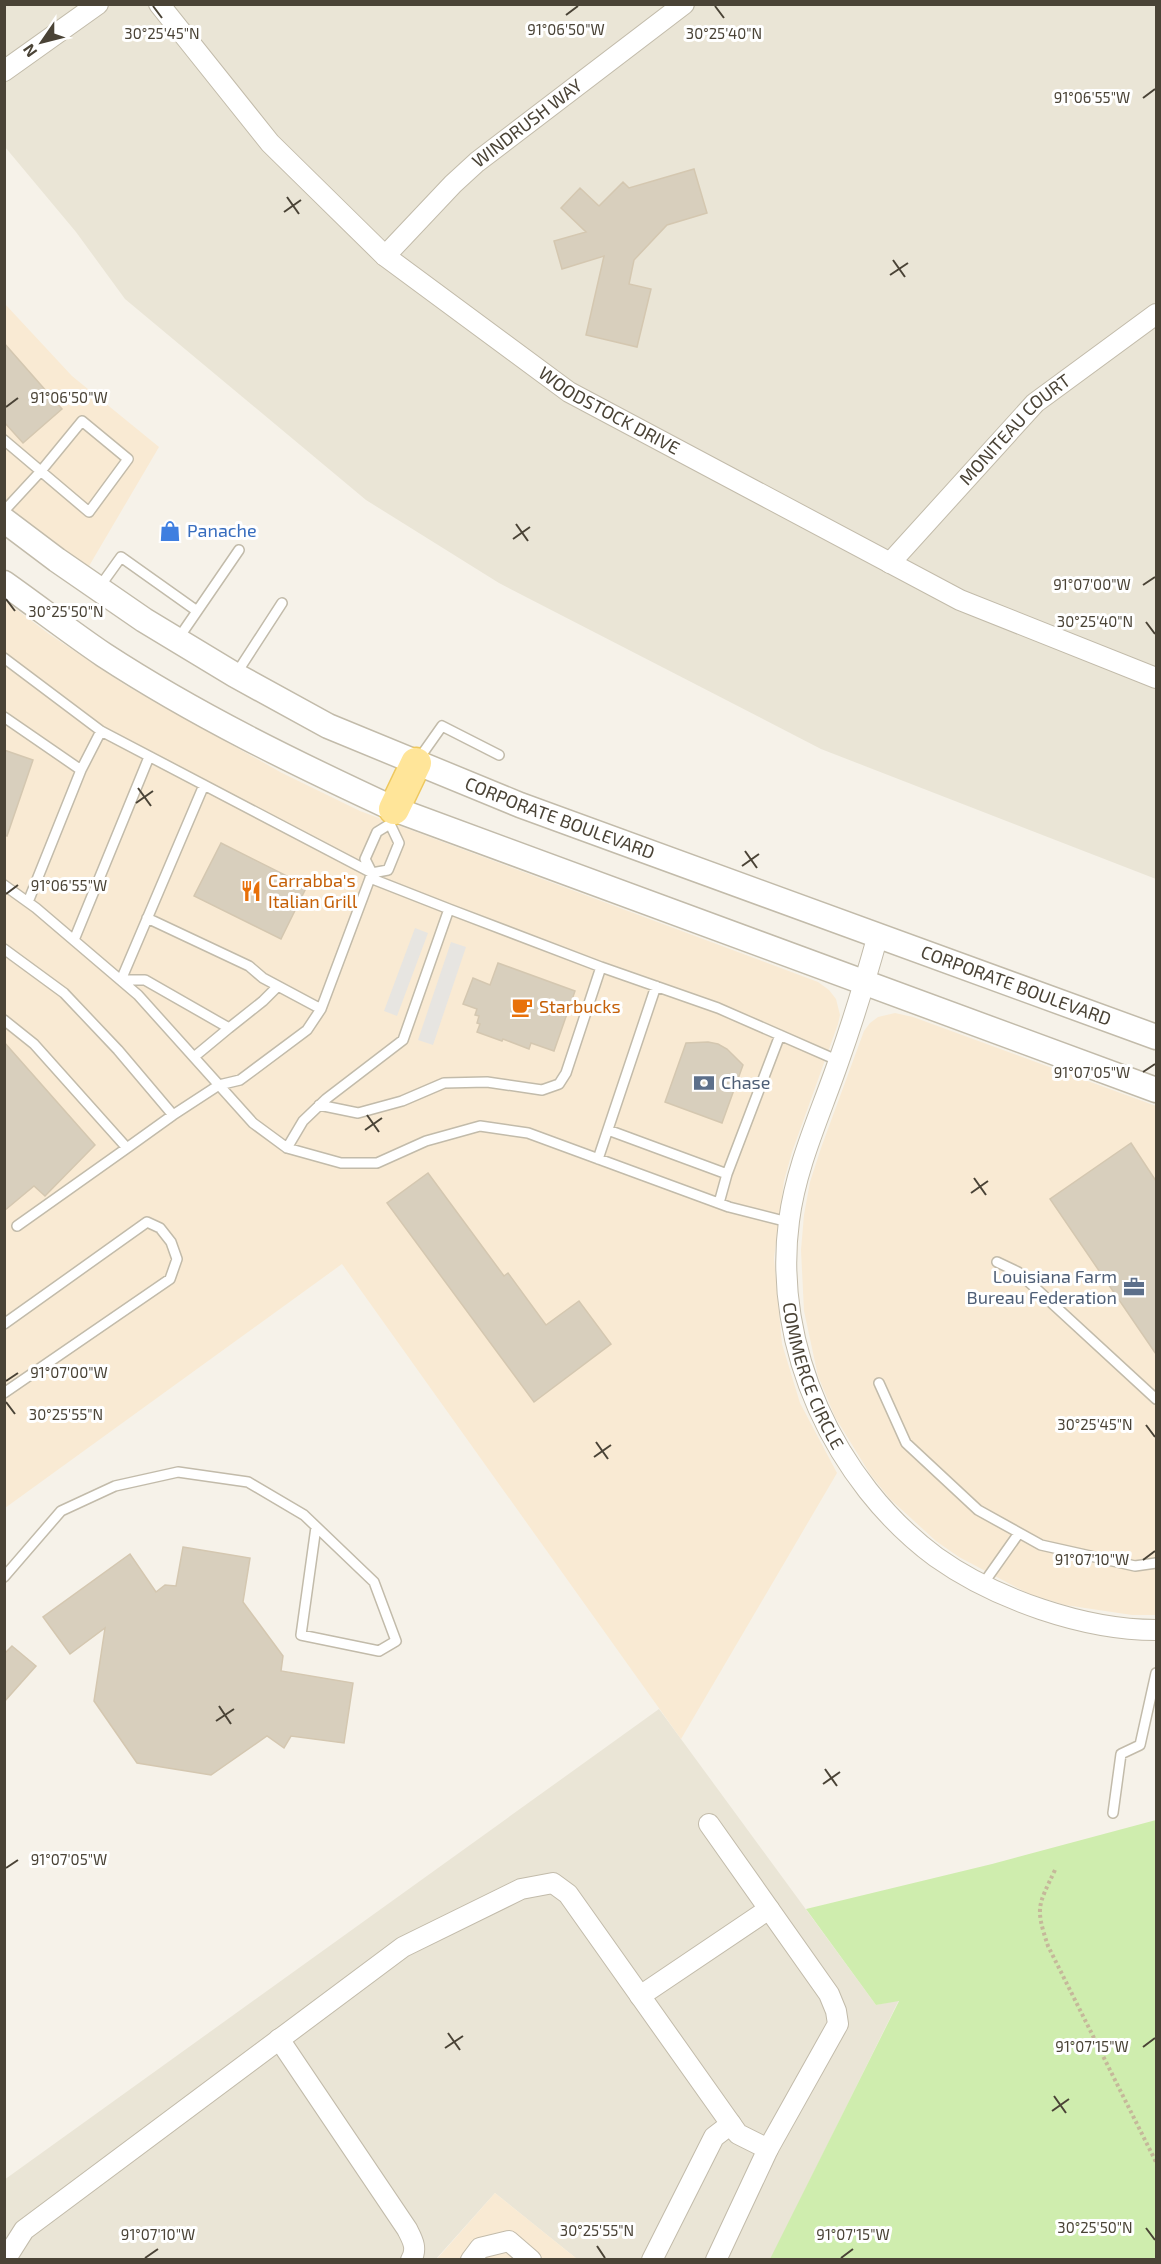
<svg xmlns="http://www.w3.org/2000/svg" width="1161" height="2264" viewBox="0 0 1161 2264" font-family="'Exo 2',sans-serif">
  <rect width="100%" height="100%" fill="#f6f2e9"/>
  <path fill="#eae5d6" d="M4,5H1156V879L821,749L499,583L366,500L125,299L76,232L5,147Z
    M659,1709L876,2005L899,2000L771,2259H577L495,2193L436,2259H5L4,2180Z"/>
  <path fill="#f9ead3" d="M5,304L72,376L159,447L82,578L5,508Z
    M4,600L49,634L127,686L282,773L360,811L818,982L829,990L836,999L840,1015L838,1024L792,1152L784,1181L774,1258L782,1344L800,1403L837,1473L681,1739L342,1264L5,1508Z
    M895,1013L913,1017L1156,1106V1615H1132L1065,1605L1029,1594L959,1557L936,1541L890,1499L870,1474L835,1417L818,1376L804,1311L801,1250L804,1215L810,1182L821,1148L864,1031L870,1023L878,1017Z
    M495,2193L577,2259L436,2260Z"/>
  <path fill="#cfedae" d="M1156,1820V2259H770L899,2001L876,2005L806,1909L992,1864Z"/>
  <path fill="#e7e5e1" d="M415,928L428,933L397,1016L384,1011Z
    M451,942L466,947L433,1045L418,1040Z"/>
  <path fill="#d8cfbd" stroke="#d4c7b0" stroke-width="1.5" d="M694,169L707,213L667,225L634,260L629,284L651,289L637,347L586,335L604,256L562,269L554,241L586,232L561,208L580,188L599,206L623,182L629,188Z
    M4,343L62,409L23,443L4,422Z
    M4,750L33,760L7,836L4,835Z
    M221,843L307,886L281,939L194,896Z
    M498,963L575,991L554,1051L531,1043L529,1049L503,1039L502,1041L477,1032L480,1024L477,1023L479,1016L475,1015L477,1009L463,1004L473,978L490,985Z
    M4,1042L95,1145L45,1196L34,1186L4,1211Z
    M708,1042L718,1044L727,1049L743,1065L722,1123L665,1102L686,1043Z
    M1131,1143L1156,1181V1354L1050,1199Z
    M428,1173L504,1276L508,1273L546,1325L579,1301L611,1344L534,1402L387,1203Z
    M183,1547L250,1558L243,1602L283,1656L281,1671L353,1683L344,1743L291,1736L284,1748L267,1736L211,1775L137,1763L94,1701L105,1628L70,1654L43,1617L130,1554L156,1592L165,1585L176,1586Z
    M12,1646L36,1666L4,1702V1654Z"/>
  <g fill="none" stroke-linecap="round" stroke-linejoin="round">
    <defs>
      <path id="service" d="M4,440L89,512L128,459L82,421L41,471L4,511
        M98,589L121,557L197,611
        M178,639L239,550
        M4,658L101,731L372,873L321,1009L307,1030L240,1080L219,1085L173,1115L118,1050L64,993L4,949
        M236,674L282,603
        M4,717L81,770L101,731
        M418,760L442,726L499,755
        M390,824L377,832L365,859L372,873L388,870L399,843L390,824L394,811
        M4,885L36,908L138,995L253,1123L287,1148L341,1163H377L426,1141L480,1126L528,1133L729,1207L788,1222
        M28,902L81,770
        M147,918L249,966L263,978L321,1009
        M74,940L149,757
        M601,967L718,1008L839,1061
        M4,1020L34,1044L127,1148L173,1115
        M229,1028L263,1001L278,986
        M194,1057L229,1028L145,980H121L204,785
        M319,1105L358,1113L402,1101L444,1083L487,1082L542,1090L559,1084L566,1073L601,967L449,909
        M608,1130L727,1174L719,1203
        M287,1148L303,1121L326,1099L403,1040L449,909L370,878
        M598,1159L656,986
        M727,1174L780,1035
        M17,1226L127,1148
        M997,1262L1018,1272L1156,1399
        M4,1324L147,1222L160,1228L171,1242L177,1259L170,1279L4,1393
        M879,1383L906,1443L978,1510L1041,1545L1135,1566L1156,1563
        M4,1577L61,1511L115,1486L178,1472L248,1482L304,1515L374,1582L396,1641L379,1651L301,1635L316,1527
        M983,1584L1019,1533
        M1113,1813L1121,1754L1140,1745L1156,1673"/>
      <g id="minor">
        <path id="s1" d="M159,4L270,143L385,256L569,392L960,600L1156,678"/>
        <path d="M4,71L98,4"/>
        <path id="s2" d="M385,256L453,184L477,162L684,4"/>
        <path id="s3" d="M890,563L1035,403L1156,314"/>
        <path id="s4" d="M878,935C866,978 853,1021 838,1063C820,1115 796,1166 789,1221C772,1347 835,1482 936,1557C995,1599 1084,1630 1156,1630"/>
        <path d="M709,1824L829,1994L836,2011L838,2024L768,2149"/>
        <path d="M640,1996L769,1909"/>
        <path d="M279,2039L407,2229C412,2239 418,2248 411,2260"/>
        <path d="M5,2260L24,2230L403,1947L521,1889L553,1883L568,1894L738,2134L768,2149L716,2260"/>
        <path d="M471,2260L480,2248L509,2241L531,2260"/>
        <path d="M652,2260L714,2137L731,2124"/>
      </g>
      <g id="tertiary">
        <path id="s5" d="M4,520L57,560L144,620L235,675L328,726L520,805L1156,1037"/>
        <path d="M4,583C38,607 70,632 104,655C196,715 295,763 394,809L1156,1090"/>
      </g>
      <path id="primary" d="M394,809L416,763"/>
    </defs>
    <use href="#service" stroke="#c2bbaa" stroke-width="12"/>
    <use href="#minor" stroke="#c2bbaa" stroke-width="22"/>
    <use href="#tertiary" stroke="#c2bbaa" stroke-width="27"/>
    <use href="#primary" stroke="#eec85e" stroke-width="33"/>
    <path stroke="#c5b89a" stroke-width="4" stroke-dasharray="3 3" stroke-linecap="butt" d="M1055,1870C1038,1906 1035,1907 1048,1946L1156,2162"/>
    <use href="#service" stroke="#fff" stroke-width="9"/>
    <use href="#minor" stroke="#fff" stroke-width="20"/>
    <use href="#tertiary" stroke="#fff" stroke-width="24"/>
    <use href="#primary" stroke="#ffe599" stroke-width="30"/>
  </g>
  <path fill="none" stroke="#4a4336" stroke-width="2" d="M153,6L162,18M715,6L724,18M566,15L578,6M1143,98L1155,89M287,197L299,214M284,212L301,200M893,260L905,277M890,275L908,263M6,407L18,398M516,524L528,541M513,539L530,527M1143,585L1155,577M6,599L15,611M1146,622L1155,634M138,788L151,806M136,803L153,791M745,851L757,868M742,866L759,854M6,894L18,885M1143,1072L1155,1064M367,1115L379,1132M365,1130L382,1118M974,1178L986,1195M971,1193L988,1181M6,1381L18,1373M6,1402L15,1414M1146,1425L1155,1437M596,1442L608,1459M594,1457L611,1445M1143,1560L1155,1551M219,1706L231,1724M216,1721L234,1709M825,1769L837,1786M823,1784L840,1772M6,1868L18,1860M448,2033L460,2050M1143,2047L1155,2038M445,2048L463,2036M1054,2096L1066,2113M1052,2111L1069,2099M1146,2228L1155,2240M597,2246L605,2258M145,2258L158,2249M841,2258L853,2249"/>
  <defs>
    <symbol id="shop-bare" viewBox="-9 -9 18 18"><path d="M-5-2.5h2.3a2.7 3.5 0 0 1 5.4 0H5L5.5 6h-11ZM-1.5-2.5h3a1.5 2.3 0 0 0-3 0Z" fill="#3f7fe0" stroke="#fff" stroke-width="2.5" paint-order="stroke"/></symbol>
    <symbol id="restaurant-bare" viewBox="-9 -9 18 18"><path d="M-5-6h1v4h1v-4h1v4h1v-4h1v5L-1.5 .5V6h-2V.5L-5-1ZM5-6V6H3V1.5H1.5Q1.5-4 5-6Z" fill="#e8710a" stroke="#fff" stroke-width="2.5" paint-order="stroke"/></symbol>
    <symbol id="cafe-bare" viewBox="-9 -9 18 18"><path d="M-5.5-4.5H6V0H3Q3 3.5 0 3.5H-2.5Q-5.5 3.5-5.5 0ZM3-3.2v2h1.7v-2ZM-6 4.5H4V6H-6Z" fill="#e8710a" stroke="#fff" stroke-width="2.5" paint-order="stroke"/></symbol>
    <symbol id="bank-bare" viewBox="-9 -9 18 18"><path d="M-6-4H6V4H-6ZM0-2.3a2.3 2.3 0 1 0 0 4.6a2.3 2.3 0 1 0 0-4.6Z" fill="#5c6f8a" stroke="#fff" stroke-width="2.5" paint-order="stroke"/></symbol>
    <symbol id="office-bare" viewBox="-9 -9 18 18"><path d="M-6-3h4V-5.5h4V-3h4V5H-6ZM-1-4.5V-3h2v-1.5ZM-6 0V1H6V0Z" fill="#5c6f8a" stroke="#fff" stroke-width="2.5" paint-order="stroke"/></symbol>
  </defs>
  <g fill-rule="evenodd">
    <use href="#shop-bare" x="155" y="516" width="30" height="30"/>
    <use href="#restaurant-bare" x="236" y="876" width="30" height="30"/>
    <use href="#cafe-bare" x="507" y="992" width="30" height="30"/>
    <use href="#bank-bare" x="689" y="1068" width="30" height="30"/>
    <use href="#office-bare" x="1119" y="1272" width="30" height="30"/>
  </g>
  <g text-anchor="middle" stroke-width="6" stroke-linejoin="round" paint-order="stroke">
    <g font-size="18" fill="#4a4336" stroke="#fff">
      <text dy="6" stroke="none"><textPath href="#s2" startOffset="195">WINDRUSH WAY</textPath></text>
      <text dy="6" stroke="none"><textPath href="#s1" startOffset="612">WOODSTOCK DRIVE</textPath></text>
      <text dy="6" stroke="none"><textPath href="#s3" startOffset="183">MONITEAU COURT</textPath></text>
      <text dy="6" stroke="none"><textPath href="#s5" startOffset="634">CORPORATE BOULEVARD</textPath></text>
      <text dy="6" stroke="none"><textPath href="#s5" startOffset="1120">CORPORATE BOULEVARD</textPath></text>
      <text dy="6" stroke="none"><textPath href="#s4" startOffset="459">COMMERCE CIRCLE</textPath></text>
    </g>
    <g font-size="18" fill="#366cbe" stroke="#fff" text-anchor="start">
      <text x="187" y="537">Panache</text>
    </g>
    <g font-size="18" fill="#c56008" stroke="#fff" text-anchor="start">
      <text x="268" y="887">Carrabba's<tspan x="268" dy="21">Italian Grill</tspan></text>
      <text x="539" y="1013">Starbucks</text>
    </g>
    <g font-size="18" fill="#4e5e75" stroke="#fff" text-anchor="start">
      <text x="721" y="1089">Chase</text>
      <text x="1117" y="1283" text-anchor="end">Louisiana Farm<tspan x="1117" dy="21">Bureau Federation</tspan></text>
    </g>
  </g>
  <g font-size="15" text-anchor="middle" fill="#4a4336" stroke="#fff" stroke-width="6" stroke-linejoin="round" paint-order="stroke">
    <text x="566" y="35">91°06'50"W</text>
    <text x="724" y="39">30°25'40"N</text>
    <text x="162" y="39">30°25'45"N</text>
    <text x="1092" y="103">91°06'55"W</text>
    <text x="69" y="403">91°06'50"W</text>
    <text x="1092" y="590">91°07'00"W</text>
    <text x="66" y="617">30°25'50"N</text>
    <text x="1095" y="627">30°25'40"N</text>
    <text x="69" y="891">91°06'55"W</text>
    <text x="1092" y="1078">91°07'05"W</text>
    <text x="69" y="1378">91°07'00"W</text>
    <text x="66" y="1420">30°25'55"N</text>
    <text x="1095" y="1430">30°25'45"N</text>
    <text x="1092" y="1565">91°07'10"W</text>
    <text x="69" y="1865">91°07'05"W</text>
    <text x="1092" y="2052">91°07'15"W</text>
    <text x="1095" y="2233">30°25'50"N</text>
    <text x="597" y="2236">30°25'55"N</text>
    <text x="158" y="2240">91°07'10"W</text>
    <text x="853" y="2240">91°07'15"W</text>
  </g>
  <rect width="1161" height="2264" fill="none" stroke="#4a4336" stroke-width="12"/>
  <g transform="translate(42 42) rotate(235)" stroke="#ffffff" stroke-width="4.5" paint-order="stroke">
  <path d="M0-4.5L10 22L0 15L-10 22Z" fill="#4a4336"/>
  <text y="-9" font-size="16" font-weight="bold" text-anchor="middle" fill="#4a4336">N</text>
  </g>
</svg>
